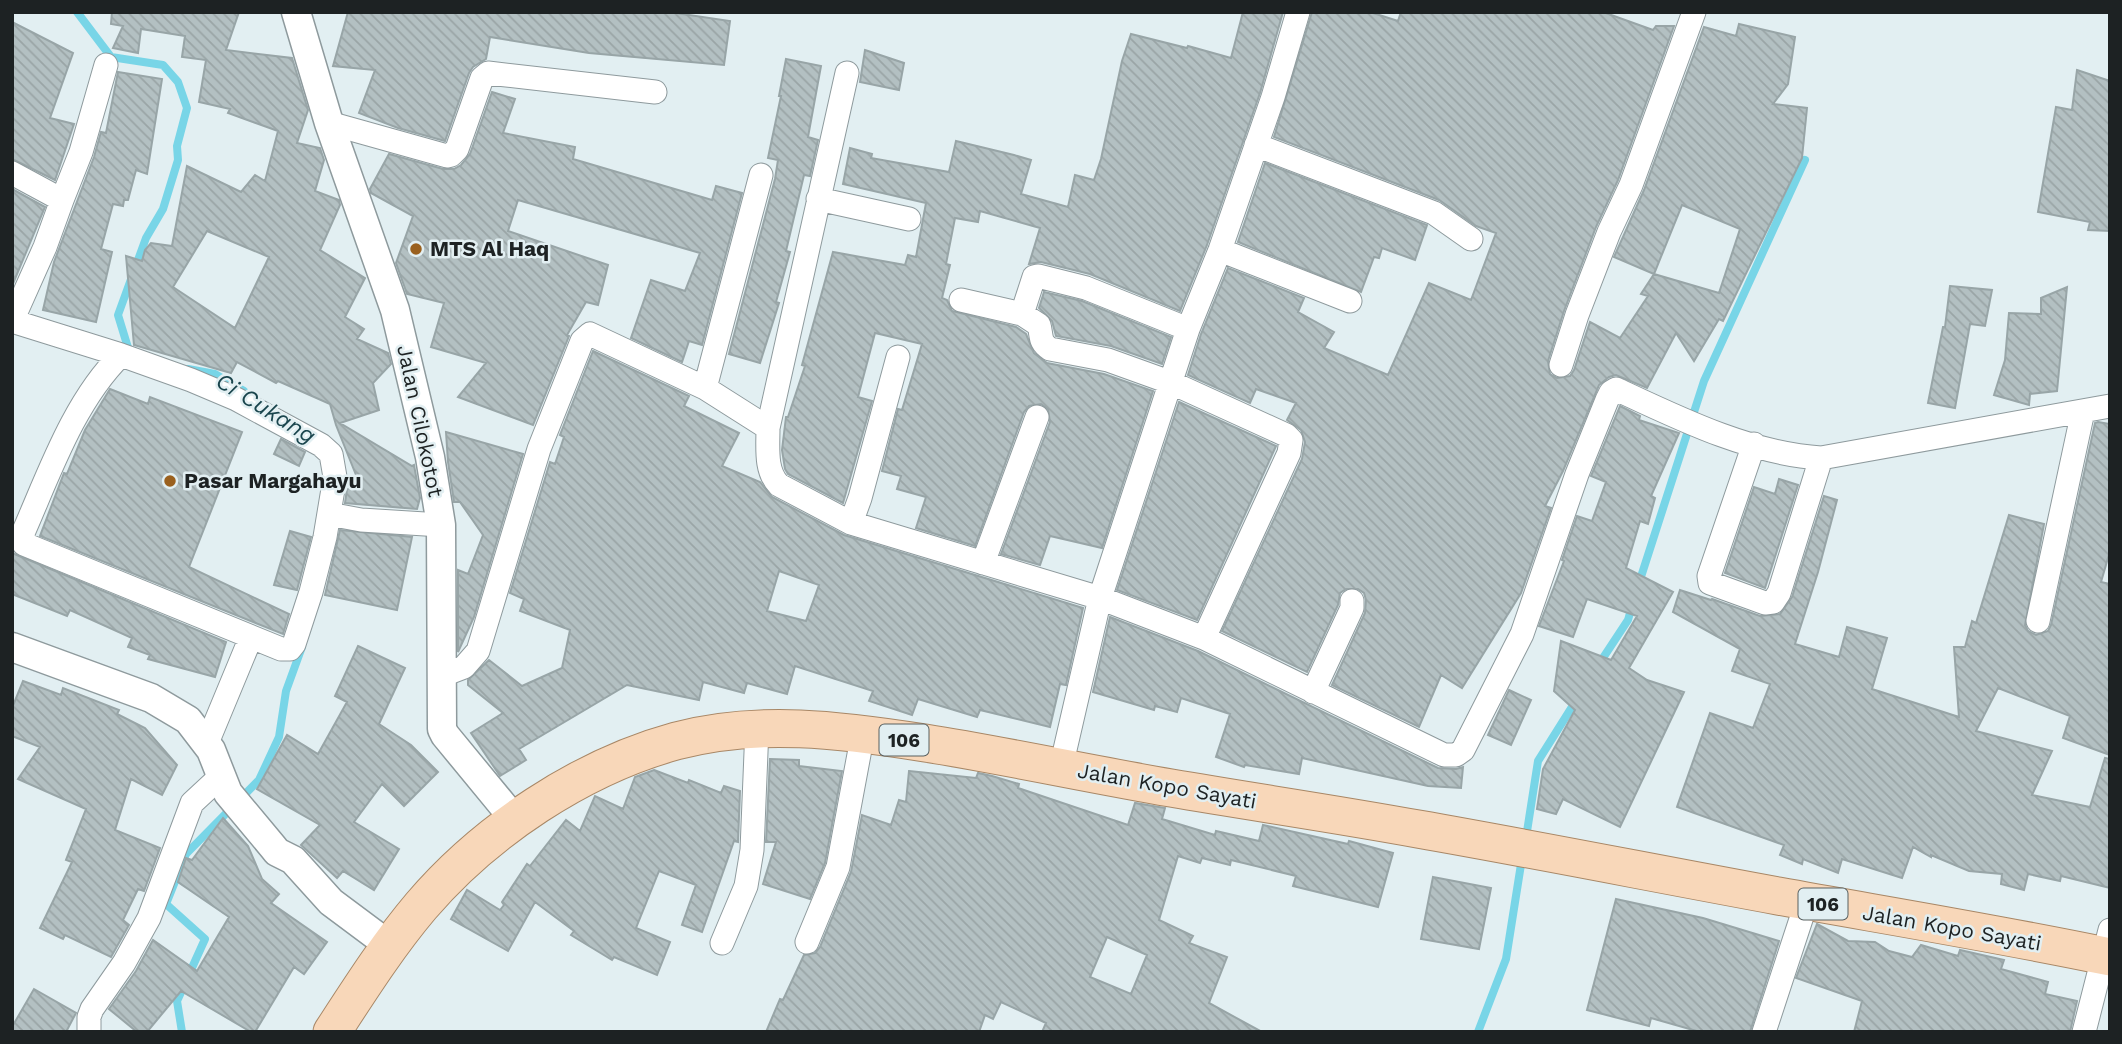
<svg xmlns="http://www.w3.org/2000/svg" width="2122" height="1044" viewBox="0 0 2122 1044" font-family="'Work Sans',sans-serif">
  <defs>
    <pattern id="building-back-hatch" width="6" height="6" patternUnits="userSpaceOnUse" patternTransform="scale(1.75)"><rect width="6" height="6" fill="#b3c0c2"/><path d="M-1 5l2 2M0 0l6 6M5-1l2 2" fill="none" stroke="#9aa5a6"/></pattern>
  </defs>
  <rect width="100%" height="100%" fill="#e2eff2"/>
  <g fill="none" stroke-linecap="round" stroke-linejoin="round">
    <path stroke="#78d5e7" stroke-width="8" d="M77,12L111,57L163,65L178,82L187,108L177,146L178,160L163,209L146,238L118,315L129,351L133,352
      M188,369L215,374L244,391
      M1639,583L1704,381L1805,160
      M1599,664L1628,620L1632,606
      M1526,838L1538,761L1577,699
      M182,1032L177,1001L205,939L166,904L186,854L259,780L279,737L286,691L302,647
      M1478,1032L1506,959L1522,858"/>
  </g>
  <path fill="url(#building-back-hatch)" stroke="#98a5a7" stroke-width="2" fill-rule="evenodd" d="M112,12H239L226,50L292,58L308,110L297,143L320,148L324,160L315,191L339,200L340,205L320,250L365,278L345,317L364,329L357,339L388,353L391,364L373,383L379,410L340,423L412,466L414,465L420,498L417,509L345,503L347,489L360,485L336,425L330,404L278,381L276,383L237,362L231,373L134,345L126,256L142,261L145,250L151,243L172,246L187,166L241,192L255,175L265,181L278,131L228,113L230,109L199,102L206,60L182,57L185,36L141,29L138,53L113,48L123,26L111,24ZM207,231L269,257L235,328L173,287Z
    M348,12H669L730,21L724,65L589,53L490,37L486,59L473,67L469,73L445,141L398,128L359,113L375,70L333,66Z
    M1243,12H1283L1260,93L1207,245L1180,311L1090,274L1041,262L1029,264L1040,228L980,211L978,222L955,218L946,264L950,265L942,298L947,300L952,311L1016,327L1026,334L1034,353L1047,363L1104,374L1153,391L1102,548L1050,536L1040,565L1001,554L1050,422L1048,409L1041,404L1029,406L1024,412L975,546L916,528L926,497L897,489L901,476L882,471L898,409L902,410L922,344L875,333L858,397L872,401L843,503L788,474L785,469L782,450L786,417H788L805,366L802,365L833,252L905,265L908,255L916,257L926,203L843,184L850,148L872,154L871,158L949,172L956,141L1014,155L1031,160L1021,194L1068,207L1075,175L1094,180L1101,159L1122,61L1131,34L1187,48L1188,46L1231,58Z
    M1312,12H1370L1398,21L1401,12H1603L1653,30L1656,26H1674L1618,180L1596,227L1564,311L1548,361L1550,374L1557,378L1570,376L1574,370L1590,322L1620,338L1648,296L1641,294L1654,274L1614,257L1644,190L1704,27L1736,36L1739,24L1795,37L1788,84L1773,104L1807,108L1802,158L1723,321L1719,319L1694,361L1676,333L1647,388L1616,375L1609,377L1599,385L1563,471L1545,506L1551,508L1521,593L1462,688L1441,675L1419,727L1332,685L1365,613L1366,600L1364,593L1358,589H1346L1340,593L1338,605L1307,672L1222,631L1302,459L1305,442L1301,430L1287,420L1296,403L1256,389L1250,403L1188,375L1201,334L1228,268L1304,298L1298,312L1334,332L1324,348L1388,375L1429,283L1471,300L1496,233L1476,226L1439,200L1274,137ZM1682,205L1740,229L1719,293L1654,274Z
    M12,22L73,53L50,118L74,124L55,180L12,159Z
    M865,50L904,63L899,90L860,82Z
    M786,59L821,66L808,137L818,140L810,176L804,175L786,251L790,252L776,302L779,303L760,363L729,354L775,179L778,160L768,158L781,96H779Z
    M2077,70L2110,81V231L2088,230L2090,222L2038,212L2056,107L2072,110Z
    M118,72L162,79L147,174L136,170L128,200H124L123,206L113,204L101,249L112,252L96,322L43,310L54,262L94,157L101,132L106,133Z
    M492,92L515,99L503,133L575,147L573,159L712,200L716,186L742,193L702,345L689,341L682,362L631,338L651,280L685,291L700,253L518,200L508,231L608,265L598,305L586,302L567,335L569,336L533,425L458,397L486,363L431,347L444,303L407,294L396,263L413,216L371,193L370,189L389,154L443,169H454L461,165L470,154Z
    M1265,163L1427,225L1415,260L1382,248L1379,258L1374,257L1361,292L1238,242Z
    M12,189L45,207L12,286Z
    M1950,286L1992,290L1985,326L1970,324L1955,408L1928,403L1943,327H1945Z
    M2067,287L2057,391L2030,394L2029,405L1994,395L2005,360L2009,313L2041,314V298Z
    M1044,292L1082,301L1171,337L1162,364L1111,346L1056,336L1052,321L1039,308Z
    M593,351L689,396L684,406L739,433L722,466L760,482L772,497L844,535L1083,608L1066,685L1060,684L1050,727L980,710L977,717L918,699L912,715L869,701L873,691L795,666L787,694L747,683L744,693L703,682L699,700L627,685L519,749L526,760L500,776L471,733L503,713L468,685V680L489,660L522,686L562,668L570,630L520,611L524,599L510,593L550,462L555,464L564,437L560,435ZM779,571L819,585L806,621L767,611Z
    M110,389L148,404L150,397L242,432L189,567L289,614L283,634L40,536L64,473L67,474L85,430Z
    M1179,402L1276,446L1197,620L1117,590Z
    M1620,406L1640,416L1639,420L1679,433L1651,496L1655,498L1648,524L1640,521L1626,568L1673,592L1629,668L1647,680L1684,692L1620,827L1563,799L1556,814L1537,809L1543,769L1575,710L1554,691L1561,641L1611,660L1637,616L1587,599L1573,637L1539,626L1564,561L1562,560L1577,516L1592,521L1606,482L1591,476Z
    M2098,422L2110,424V551L2101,582L2110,584V755L2063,738L2070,716L1998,688L1976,731L2052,751L2032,795L2090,807L2105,758L2110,759V888L2061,876L2060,881L2028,874L2024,890L2001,884L2002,874L1969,871L1931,855V857L1913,847L1902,878L1842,859L1838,873L1803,859L1802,864L1780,855L1784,845L1677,807L1710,713L1753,728L1770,684L1732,671L1740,649L1673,612L1680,590L1711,600L1712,599L1760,616L1780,614L1792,597L1824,496L1837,500L1818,572L1795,644L1839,657L1847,627L1887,638L1872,689L1959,717L1954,647H1965L1972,621L1976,623L2009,515L2044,524L2025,625L2028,631L2036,635L2048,631L2051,625L2095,423Z
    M446,432L523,454L474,617L458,652V570L468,574L483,535L460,502H454L448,462Z
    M281,439L305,452L299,466L274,454Z
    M1779,479L1798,485L1765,588L1725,573L1754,487L1775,494Z
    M340,530L412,537L397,610L325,595Z
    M290,531L311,537L297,590L274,585Z
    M12,553L226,642L215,677L148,659L150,655L128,647L132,638L70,610L67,616L12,594Z
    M1110,617L1198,651L1438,768L1456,769L1463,767L1461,788L1428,786L1302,758L1299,774L1245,765L1244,767L1216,757L1230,714L1181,698L1177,712L1155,706L1154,710L1093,692Z
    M358,646L405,668L379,724L411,745L438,772L404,806L382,784L354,822L399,849L374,890L343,871L337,878L301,845L320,825L257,789L287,735L318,754L347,702L335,696Z
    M23,681L61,695L63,688L119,710L117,714L145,728L177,765L162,795L131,779L115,830L160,848L144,891L138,889L123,920L129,925L111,957L65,935L63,939L40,928L72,862L66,860L86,809L18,779L40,747L12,736V708Z
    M1509,690L1531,700L1511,745L1488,735Z
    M770,759L799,760V766L842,771L825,863L810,899L763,884L776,842H766Z
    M654,770L688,783L689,780L721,793L724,786L740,791L738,842L734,841L702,932L682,925L696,885L659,871L636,928L670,942L657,975L614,957L612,960L571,935L574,931L535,902L508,951L451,919L467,890L500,910L504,905L502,902L527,864L530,866L566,820L580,831L595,796L623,809L635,777Z
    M909,771L976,778L978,773L992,776L1019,784L1018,788L1128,825L1135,803L1165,808L1162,819L1215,835L1216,831L1259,841L1263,825L1348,844L1349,841L1393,853L1378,907L1293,886L1296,876L1231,860L1230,865L1202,858L1200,863L1178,856L1159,920L1193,936L1189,943L1227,957L1209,1003L1262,1032H1042L1046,1023L1001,1002L993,1019L985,1015L979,1032H766L780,999L783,1000L804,955L815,953L820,947L851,872L862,815L891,825L899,800L906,802ZM1107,937L1147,955L1131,994L1090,977Z
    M223,818L248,846L262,879L279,894L271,903L327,942L304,974L294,967L255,1032H251L181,991L147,1032H137L109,1009L136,971L153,940L197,971L229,917L178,882L186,858L192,860Z
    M1433,877L1491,888L1479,949L1421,939Z
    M1616,899L1703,918L1779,941L1750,1032H1700L1651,1018L1649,1026L1587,1010Z
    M1817,924L1848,941L1875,942L1889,951L1912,957L1921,945L1958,956L1960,950L2004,960L2001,969L2048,982L2045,994L2077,1001L2070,1032H1854L1862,1001L1796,978Z
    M34,989L76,1013L66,1032H12V1027Z"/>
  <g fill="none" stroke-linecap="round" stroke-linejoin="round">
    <defs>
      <path id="minor" d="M329,123L447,156L451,155L457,149L482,78L488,73L655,92
        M1256,145L1434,213L1471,239
        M12,173L62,200L45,247L12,321
        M818,199L909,219
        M62,200L81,152L106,65
        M1220,250L1350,301
        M961,300L1022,314L1039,325C1042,336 1039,342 1050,349L1108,360L1172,383L1286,435L1291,440L1289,453L1204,638
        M1022,314L1034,277L1038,276L1086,288L1188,329
        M12,321L121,355
        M121,355L191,380L236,399L321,445L331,454L335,477L325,537L311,592L294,644L290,649H281L24,544L23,533C49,474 74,401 121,355Z
        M1561,365L1577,315L1609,232L1631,185L1694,12
        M705,388L761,175
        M768,428L847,73
        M1754,444L1709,576L1710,583L1765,603L1773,602L1779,593L1821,458
        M329,514L361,520L441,525
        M851,523L860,498L898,357
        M983,563L1037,417
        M2038,621L2083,411
        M443,675L464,667L478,651L539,449L582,341L590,334L705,388L768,428C768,448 765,471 779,485L851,523L1100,598L1204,638L1444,755H1456L1463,750L1522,634L1577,474L1607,400L1611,392L1616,389C1678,418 1751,454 1821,458L2110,406
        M1313,692L1352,608V601
        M207,743L251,637
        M1061,767L1100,598L1188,329L1220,250L1273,97L1298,12
        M807,942L838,867L863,733
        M722,943L746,886L752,850L757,728
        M89,1032V1017L92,1009L124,963L149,918L192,803L220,777
        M1764,1032L1807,901
        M2084,1032L2110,930"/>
      <path id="tertiary" d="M296,12L329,123L395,310L430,457L441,525L442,729L445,735L515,820
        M12,647L151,698L188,720L211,750L228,793L273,847L277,852L293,860L331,902L390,946"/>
      <path id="primary" d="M332,1032C360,989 388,945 421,906C485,831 581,767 676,741C758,719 842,730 925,743C1007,756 1089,774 1171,788C1253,802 1336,814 1418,829C1538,850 1658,874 1778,896C1889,916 2000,934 2110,957"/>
    </defs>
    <use href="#minor" stroke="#8e9a9d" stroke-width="25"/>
    <use href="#tertiary" stroke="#8e9a9d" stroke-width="31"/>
    <use href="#primary" stroke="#a88766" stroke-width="39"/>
    <use href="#minor" stroke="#fff" stroke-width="23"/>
    <use href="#tertiary" stroke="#fff" stroke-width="28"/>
    <use href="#primary" stroke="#f8d7b9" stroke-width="37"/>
  </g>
  <g fill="#9a601e" stroke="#e2eff2" stroke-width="2.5">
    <circle cx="416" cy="249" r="7"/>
    <circle cx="170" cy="481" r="7"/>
  </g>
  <g text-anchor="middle" stroke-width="5" stroke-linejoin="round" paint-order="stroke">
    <g fill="#e2eff2" stroke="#586061" stroke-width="2">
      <rect x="879.5" y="724.5" width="49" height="31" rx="5"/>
      <rect x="1798.5" y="888.5" width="49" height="31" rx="5"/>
    </g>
    <g font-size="19" font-weight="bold" fill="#1d2223">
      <text x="904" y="747">106</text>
      <text x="1823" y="911">106</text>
    </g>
    <g font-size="21" font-weight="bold" fill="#1d2223" stroke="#e2eff2" text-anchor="start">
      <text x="430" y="256">MTS Al Haq</text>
      <text x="184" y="488">Pasar Margahayu</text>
    </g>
    <g font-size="21" fill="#1d2223" stroke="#e2eff2">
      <text transform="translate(420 421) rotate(78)" y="7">Jalan Cilokotot</text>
      <text transform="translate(1167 786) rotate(10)" y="7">Jalan Kopo Sayati</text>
      <text transform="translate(1952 928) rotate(10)" y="7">Jalan Kopo Sayati</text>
    </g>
    <g font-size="23" font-style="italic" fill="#1a454d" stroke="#e2eff2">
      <text transform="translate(266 408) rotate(32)" y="8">Ci Cukang</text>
    </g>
  </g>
  <rect width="2122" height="1044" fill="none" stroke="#1d2223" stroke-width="28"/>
</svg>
